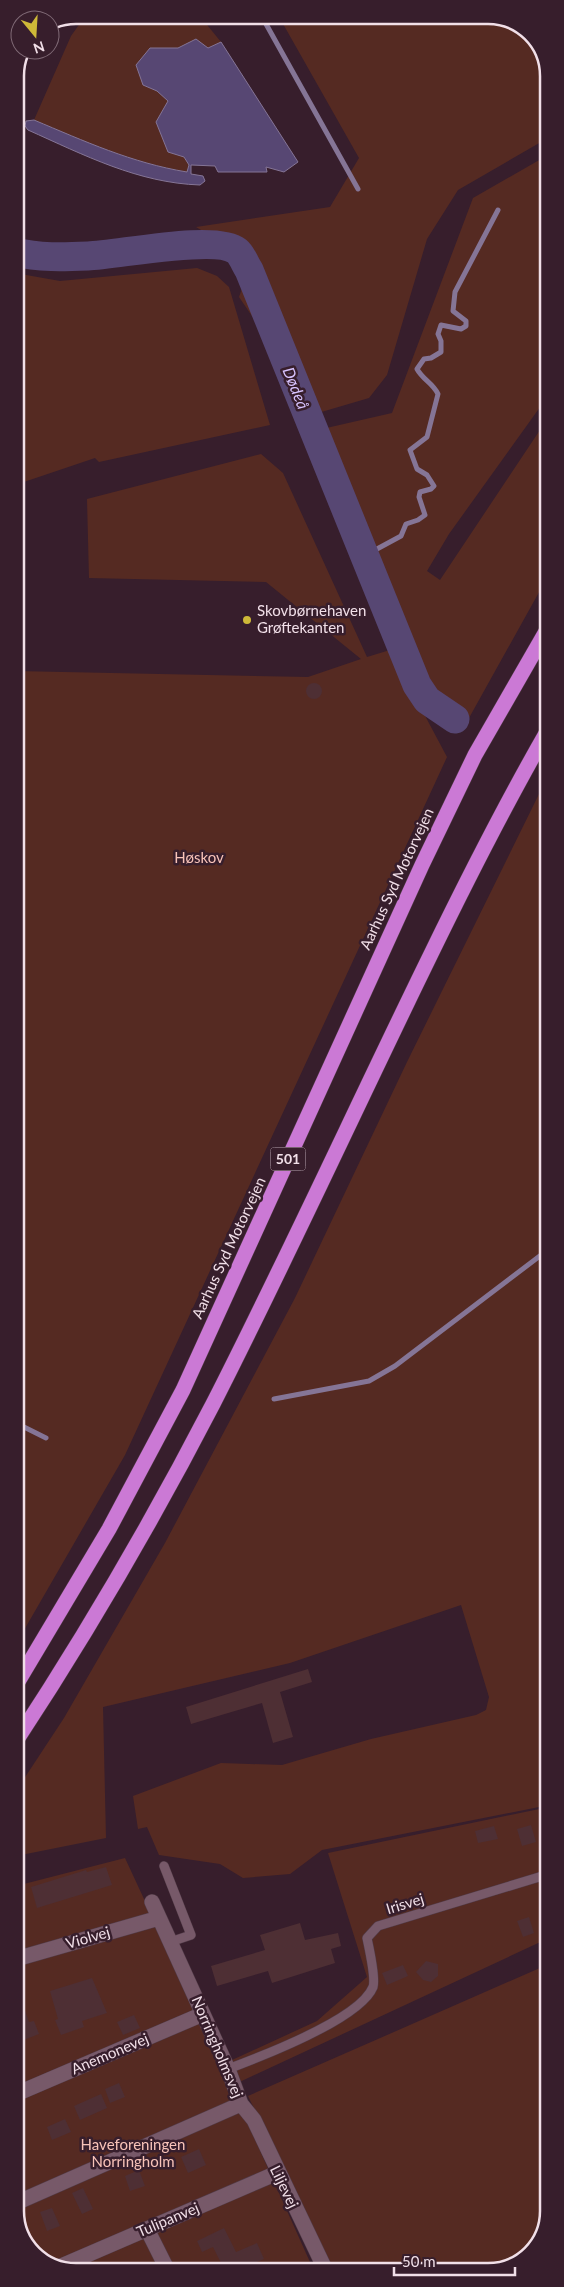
<svg xmlns="http://www.w3.org/2000/svg" width="564" height="2287" viewBox="0 0 564 2287" font-family="Lato,sans-serif">
  <rect width="100%" height="100%" fill="#371e2c"/>
  <path fill="#552a22" d="M86,15H199L221,42L208,48L196,39L178,48H150L143,85L157,91L168,101L156,122L168,152L184,157L189,165L187,172C131,162 85,142 34,120L71,36Z
    M278,15H496L529,30L548,64V138L458,190L427,239L387,375L369,398L318,413L239,297L252,260L196,227L330,207L359,158Z
    M548,155V396L449,534L427,571L440,580L548,418V576L469,718L442,704L405,629L322,429L392,413L473,198Z
    M197,268L217,276L229,287L270,425L99,462L95,458L15,485V273L60,281Z
    M261,454L283,473L367,657L390,650L447,757L125,1455L16,1644L15,671L308,677L361,659L266,582L89,578L87,499Z
    M540,792L548,795L549,1805L322,1850L290,1874L243,1878L220,1864L159,1855L147,1827L138,1829L133,1796L221,1763L282,1765L371,1739L476,1715L486,1710L489,1697L461,1605L290,1663L103,1707L106,1838L16,1856V1791L64,1718L165,1543L295,1298L407,1062Z
    M549,1807V1938L231,2086L314,2271L68,2272L33,2255L16,2223V1886L125,1858L221,2065L317,2021L367,1977L328,1853Z
    M549,1964V2212L536,2247L500,2271H333L248,2096Z"/>
  <path fill="#574773" stroke="#857596" d="M196,39L208,48L221,42L298,162L284,172L266,167L267,172H218L215,166L191,165V174L203,176L205,181L200,185C138,183 84,155 28,130L25,126L26,121L34,120C84,141 132,163 187,172L189,165L184,157L168,152L156,122L168,101L157,91L143,85L136,65L150,48H178Z"/>
  <g fill="none" stroke-linecap="round" stroke-linejoin="round">
    <path stroke="#857596" stroke-width="5" d="M261,15L358,189
      M544,129L548,127
      M364,556L401,536L406,524L418,520L425,515L419,497L420,492L431,489L434,486L427,475L417,469L410,450L427,437L438,394C433,383 423,380 417,369L424,359L431,358L441,352V341L438,334L441,325L461,329L466,326V321L453,311L455,292L498,210
      M274,1399L369,1381L395,1366L549,1249
      M16,1423L46,1438"/>
    <path stroke="#574773" stroke-width="29" d="M15,252C39,258 64,257 88,256C118,255 216,234 237,251C242,255 245,264 249,270L417,685L427,700L455,719"/>
  </g>
  <path fill="#4e2f34" d="M306 691a8 8 0 1 1 16 0a8 8 0 1 1-16 0Z
    M308,1669L312,1682L280,1692L293,1737L273,1743L262,1703L191,1724L186,1707Z
    M531,1825L536,1842L522,1846L517,1829Z
    M494,1826L498,1839L478,1843L475,1831Z
    M106,1867L112,1885L37,1908L31,1887L86,1870L87,1872Z
    M529,1917L534,1933L523,1937L517,1921Z
    M300,1923L305,1940L338,1933L341,1946L331,1949L335,1963L272,1983L268,1971L217,1986L211,1966L265,1950L260,1935Z
    M426,1961L438,1964V1976L431,1982L423,1980L416,1972Z
    M403,1965L408,1976L387,1985L382,1973Z
    M92,1978L107,2013L82,2021L84,2027L61,2035L55,2020L58,2019L50,1991Z
    M16,1991H18L29,2022L34,2021L39,2034L16,2043Z
    M134,2015L140,2028L123,2035L117,2022Z
    M119,2083L125,2097L110,2103L105,2089Z
    M101,2094L107,2108L80,2120L74,2106Z
    M65,2119L71,2132L52,2140L47,2127Z
    M199,2149L206,2165L188,2173L181,2157Z
    M139,2170L145,2186L130,2191L125,2176Z
    M83,2188L93,2209L82,2214L72,2193Z
    M52,2208L60,2226L47,2231L40,2212Z
    M224,2228L236,2252L257,2243L264,2259L243,2268L245,2271H225L213,2247L202,2252L197,2241Z"/>
  <g fill="none" stroke-linecap="round" stroke-linejoin="round">
    <defs>
      <path id="service" d="M164,1866L191,1935L170,1942
        M228,2069C260,2057 360,2019 373,1987C376,1978 369,1948 367,1938L378,1926L549,1874"/>
      <path id="minor" d="M152,1902L228,2069L241,2104L254,2120L326,2271
        M16,1959L159,1918
        M16,2094L203,2014
        M16,2203L241,2104
        M147,2229L168,2271
        M59,2267L277,2173"/>
      <path id="motorway" d="M16,1685L109,1529L183,1390L422,865L475,755L548,628
        M16,1741C87,1633 153,1520 213,1404C289,1255 358,1103 431,954C468,878 506,803 548,730"/>
    </defs>
    <use href="#service" stroke="#513b47" stroke-width="10"/>
    <use href="#minor" stroke="#513b47" stroke-width="16"/>
    <use href="#motorway" stroke="#513b47" stroke-width="16"/>
    <use href="#service" stroke="#775969" stroke-width="9"/>
    <use href="#minor" stroke="#775969" stroke-width="15"/>
    <use href="#motorway" stroke="#cb79d5" stroke-width="15"/>
  </g>
  <circle fill="#ceb938" stroke="#371e2c" stroke-width="2" cx="247" cy="620" r="5"/>
  <g text-anchor="middle" stroke-width="5" stroke-linejoin="round" paint-order="stroke">
    <rect fill="#371e2c" stroke="#b9a5b0" stroke-width="1" x="270.5" y="1147.5" width="35" height="23" rx="4"/>
    <g font-size="14" font-weight="bold" fill="#f1dfe8">
      <text x="288" y="1164">501</text>
    </g>
    <g font-size="15" fill="#f1dfe8" stroke="#371e2c" text-anchor="start">
      <text x="257" y="616">Skovbørnehaven<tspan x="257" dy="17">Grøftekanten</tspan></text>
    </g>
    <g font-size="15" fill="#f8c3b9" stroke="#371e2c">
      <text x="199" y="863">Høskov</text>
      <text x="133" y="2150">Haveforeningen<tspan x="133" dy="17">Norringholm</tspan></text>
    </g>
    <g font-size="15" fill="#f1dfe8" stroke="#371e2c">
      <text transform="translate(397 879) rotate(-65)" y="5">Aarhus Syd Motorvejen</text>
      <text transform="translate(229 1248) rotate(-65)" y="5">Aarhus Syd Motorvejen</text>
      <text transform="translate(405 1904) rotate(-17)" y="5">Irisvej</text>
      <text transform="translate(88 1938) rotate(-16)" y="5">Violvej</text>
      <text transform="translate(217 2047) rotate(67)" y="5">Norringholmsvej</text>
      <text transform="translate(110 2054) rotate(-23)" y="5">Anemonevej</text>
      <text transform="translate(284 2187) rotate(64)" y="5">Liljevej</text>
      <text transform="translate(168 2220) rotate(-23)" y="5">Tulipanvej</text>
    </g>
    <g font-size="16" font-style="italic" fill="#d7c3fe" stroke="#371e2c">
      <text transform="translate(296 388) rotate(68)" y="6">Dødeå</text>
    </g>
  </g>
  <path d="M0 0H564V2287H0ZM76 24H488A52 52 0 0 1 540 76V2211A52 52 0 0 1 488 2263H76A52 52 0 0 1 24 2211V76A52 52 0 0 1 76 24Z" fill="#371e2c" fill-rule="evenodd"/>
  <path fill="none" stroke="#f1dfe8" stroke-width="2.5" d="M76 24H488A52 52 0 0 1 540 76V2211A52 52 0 0 1 488 2263H76A52 52 0 0 1 24 2211V76A52 52 0 0 1 76 24Z"/>
  <g transform="translate(35 35) rotate(162)"><circle r="24" fill="#371e2c" stroke="#816b77"/>
  <path d="M0-4L9 19L0 12L-9 19Z" fill="#ceb938"/>
  <text y="-8" font-size="14" font-weight="bold" text-anchor="middle" fill="#f1dfe8">N</text>
  </g>
  <path d="M394 2267v8h121v-8" fill="none" stroke="#f1dfe8" stroke-width="2.5"/>
  <text x="402" y="2267" font-size="15" fill="#f1dfe8" stroke="#371e2c" stroke-width="4" paint-order="stroke">50 m</text>
</svg>
